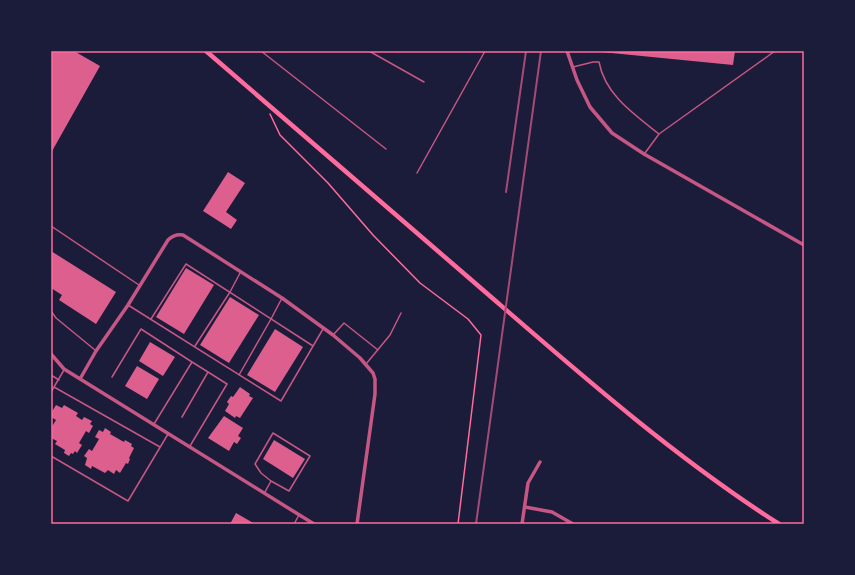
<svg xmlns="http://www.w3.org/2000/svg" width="855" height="575" viewBox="0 0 855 575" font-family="'Asap Condensed',sans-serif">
  <rect width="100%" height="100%" fill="#1b1b3a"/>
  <path fill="#dd5f8e" d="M51,51H74L100,66L51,153Z
    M601,51H735L733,65L601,52Z
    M228,172L245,183L226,212L237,220L231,229L203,211Z
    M51,251L116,292L96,324L59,300L62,295L51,288Z
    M186,268L214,285L184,334L156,317Z
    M230,297L259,315L229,363L200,345Z
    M275,329L303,347L275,392L247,375Z
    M150,342L175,357L163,376L139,361Z
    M137,366L159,379L147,399L125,386Z
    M240,387L250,394L249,396L253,398L240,418L236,416L235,418L225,411L229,404L227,402L231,396L233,397Z
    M56,405L62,408L64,405L78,413L76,416L82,420L84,417L92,421L90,424L93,426L89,433L86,431L79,443L82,445L77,453L75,451L73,454L71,453L69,456L64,453L65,450L55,444L57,441L51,438V428L56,420L51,417V413Z
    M224,416L243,428L238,436L241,438L237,444L234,442L229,451L208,438Z
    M105,428L111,432L110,434L124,442L125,440L132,444L131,446L134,448L129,458L130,459L128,464L126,463L120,473L116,470L114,474L108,470L105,473L92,466L91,469L85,465L87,458L84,456L89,449L92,451L99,439L95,437L99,430L103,432Z
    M274,440L305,459L293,478L263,459Z
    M236,513L255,524H230Z"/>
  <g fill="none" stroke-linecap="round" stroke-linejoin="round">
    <path stroke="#ff6b9d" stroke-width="1.5" d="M270,114L280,135L328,183L373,235L420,283L468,319L481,335L458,524"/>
    <path stroke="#c65784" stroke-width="1.5" d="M261,51L386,149
      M369,51L424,82
      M573,67L593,62H599C605,95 635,115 659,134
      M645,153L659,134L775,51
      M417,173L485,51
      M51,226L139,285
      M128,305L281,401L323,329
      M51,311L56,318L95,350
      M151,319L186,264L313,346
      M334,334L344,323L378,350
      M195,346L230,292L240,273
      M366,364L390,335L401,313
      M51,375L59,380
      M239,375L271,319L282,298
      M112,377L141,329L192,362L154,424
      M54,387L160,447
      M51,392L64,370
      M182,417L208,372L192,362
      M190,446L227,384L208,372
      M51,456L128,501L168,434
      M265,492L271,481L261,473L255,464L273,433L310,456L289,491L271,481
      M294,524L299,515"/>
    <path stroke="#c65784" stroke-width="3.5" d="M567,51L577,80L590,107L612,133L644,154L804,245
      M51,354L64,369L314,524
      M80,379L96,351L128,305L168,240C173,235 177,234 183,235L282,298L333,335L360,358L373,373L375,379V394L357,524
      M525,507L552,512L573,524
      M522,524L528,483L540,462"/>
    <path stroke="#ff6b9d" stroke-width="4.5" d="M206,51C298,131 391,210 483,290C579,373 673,456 779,524"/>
    <path stroke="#a44b75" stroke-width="2" d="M506,192L526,51
      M476,524L541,51"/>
  </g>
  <rect width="855" height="575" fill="none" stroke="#1b1b3a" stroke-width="104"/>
  <rect x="52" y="52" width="751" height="471" fill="none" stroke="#ff6b9d" stroke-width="1.5"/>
</svg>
